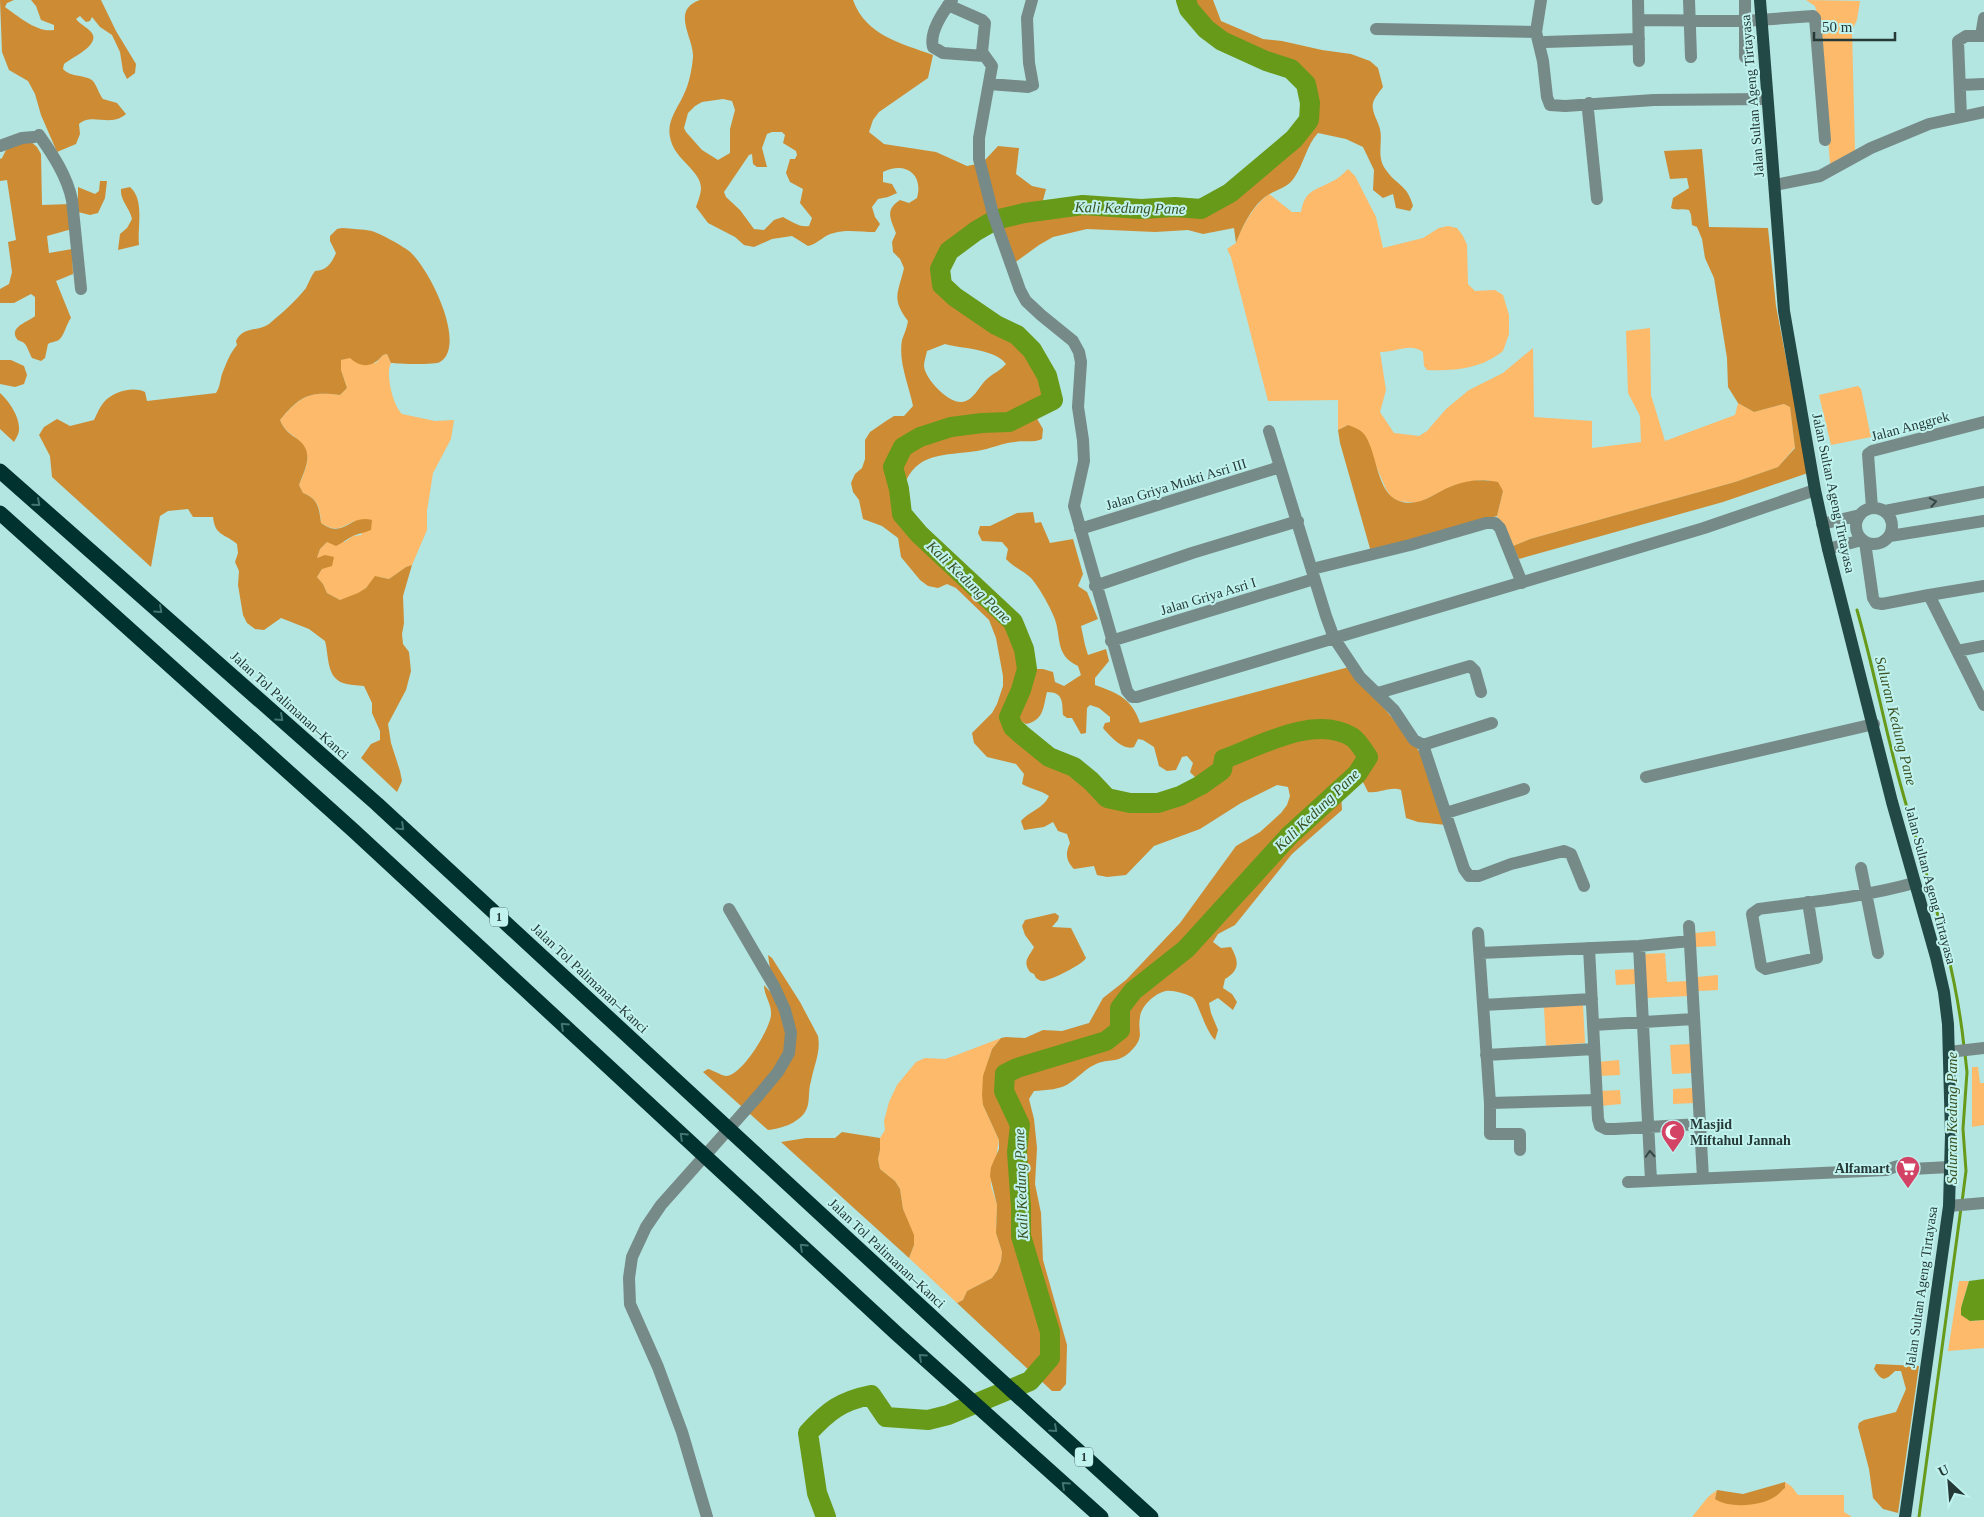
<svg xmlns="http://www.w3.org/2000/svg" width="1984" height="1517" viewBox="0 0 1984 1517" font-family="Georgia,serif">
  <rect width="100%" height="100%" fill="#b3e5e1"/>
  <path fill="#fcba6a" d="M1806,0L1860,1L1857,20L1852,30L1855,151L1830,164L1819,21L1815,6Z
    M1348,169L1355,176L1376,217L1383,248L1423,238L1439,228L1448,226L1457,228L1463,236L1467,245L1468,284L1475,291L1495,290L1503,295L1509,315V334L1503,351C1481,369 1454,371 1427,370L1424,366L1423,352C1410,342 1394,353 1380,352L1386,390L1380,412L1394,433L1419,436L1427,431L1446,409L1469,390L1503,373L1533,348L1534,417L1592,421V448L1641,442L1640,416L1628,393L1626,331L1650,328L1651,395L1665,441L1735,415L1738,403L1754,412L1784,404L1790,407L1795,447L1778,467L1735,482L1530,539L1513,546L1497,516L1503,491L1488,480H1479L1452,486L1418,503L1399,501L1391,497L1386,489L1374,461L1369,443L1348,425L1338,430V400L1268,401L1231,257L1227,249L1236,243C1242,226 1254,205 1269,194L1292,212H1301C1305,190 1314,191 1331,182C1338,179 1343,174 1348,169Z
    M387,354L391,363C385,373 393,406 402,414L435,421L454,420L451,439L433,473L427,511V530L412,565L406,567L389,579C374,575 375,578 366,588C359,594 349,598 340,600L327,593L323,584L317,577L322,569L317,558L320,549L327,542H345L353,536L362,535L354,521C341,528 335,532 321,523C320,507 318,499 303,493L299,485C307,467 314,452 296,438C288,432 284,429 280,420C301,396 309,391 340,395L347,388L341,370V360L350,357L376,363L383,355Z
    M1858,386L1861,389L1871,437L1831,445L1819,395Z
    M1715,931L1716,946L1695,947V933Z
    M1665,953L1667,982L1688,981L1689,996L1647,998L1645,954Z
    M1636,969L1637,984L1616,985L1615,970Z
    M1718,975V990L1698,991L1697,977Z
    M1583,1005L1585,1043L1546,1046L1544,1007Z
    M1001,1038L992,1049L989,1058L983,1105L999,1140L996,1158L991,1167V1186L997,1205L996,1233L1002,1252L1001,1261L997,1271L992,1278L967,1291L963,1300L957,1303L909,1258L914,1245L903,1209L900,1189L895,1181L880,1169L878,1159L880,1150V1138L885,1130L884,1121L889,1102L897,1085L916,1062L925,1058L945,1059L954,1056Z
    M1691,1044L1693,1073L1672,1074L1670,1045Z
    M1619,1060L1620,1075L1599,1076L1598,1062Z
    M1972,1067H1978L1980,1083H1984V1125L1972,1127Z
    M1693,1088L1694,1103L1673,1104V1089Z
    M1620,1090L1621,1104L1600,1106V1091Z
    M1959,1281H1969L1961,1308L1970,1321L1984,1320V1348L1948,1351Z
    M1785,1482L1792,1487L1798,1495H1844V1512L1852,1517H1692L1708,1497L1717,1490L1715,1499L1785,1488Z"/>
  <path fill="#cd8c34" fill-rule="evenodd" d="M0,0H14L7,3L5,7C18,16 37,33 54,30V25L41,20L36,6L31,0H101L116,31L136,64L135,73L127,79L123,71L120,52L112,35L100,27L92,17L90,21L86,22L80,16L76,19C80,25 90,28 93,35C97,47 71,58 64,64L63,69C71,78 85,74 93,81C97,86 99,94 103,99L117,103L126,114C110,128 92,112 79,124L80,134L76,144L57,152L41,115L35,94L28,81L9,70L2,52Z
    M700,0H853C866,36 901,43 933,55L928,78L879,112L873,120L869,132L884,144L936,152L967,166L977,164L985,160L998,146L1019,148L1016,174L1032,186L1046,189L1042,204C1026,209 1008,210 994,216C961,229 911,269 953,301C966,311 981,320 995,328C1007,336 1020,340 1029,352C1039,366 1044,382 1048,398L1008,418L982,419L950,423L919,433L900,445L888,467L895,490L899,515L916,537L1009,625L1020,650L1023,669L1018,689L1004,716L1009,730L1020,738L1046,760L1072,770L1089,784L1105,802L1129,807H1158L1181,799L1203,788L1225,772L1227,762C1261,750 1314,719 1349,740C1355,743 1359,752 1363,758L1354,771L1286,833L1184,946L1130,988L1116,1007V1028L1104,1037L1016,1064L1002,1071L1000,1092L1016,1126L1013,1152L1017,1208V1237L1046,1333V1356L1032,1373L957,1303L963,1300L967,1291L992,1278L997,1271L1001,1261L1002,1252L996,1233L997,1205L990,1176L991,1167L999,1149V1140L983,1105L982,1095L983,1076L992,1049L1001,1038L1006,1037L1025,1038L1043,1030L1062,1031L1089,1023L1103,998L1126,980L1180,923L1236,846L1260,832L1281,813L1287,805L1290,796L1288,787L1277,785L1241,803L1200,829L1154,846L1126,875L1107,877L1097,875L1094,866L1074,869C1066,860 1065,854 1070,843L1067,834L1058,831L1053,822L1044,827L1024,830L1021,821C1031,810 1043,809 1049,796C1040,790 1031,789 1022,784L1024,774L1016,764L987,757L974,743L972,733L992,713L997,704L1003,686V676L996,638L989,620L956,588L947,584L938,588L928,586L920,580L901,557L898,538L882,526L863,519L859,500L853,492L851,483L855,474L862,468L865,459V440L870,432L886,421L894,416H904L913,406C909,385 898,362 902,340C904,334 907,328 908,321C891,298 898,294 904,268L900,259L893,252L892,242L896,233C890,218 885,210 900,200L909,203L917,198C924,173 904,161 883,172V182L892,184L897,193L888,197L878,199L872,207L875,217L880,224L875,232C862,232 846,229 834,233C823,235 820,243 808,246L792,236L772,239L754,247L744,245L735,237L708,223L696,207C698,201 701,194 701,188C701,171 676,160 671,141C665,122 677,110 684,94C689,84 692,69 693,57C694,38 670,10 700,0ZM723,99L732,101L735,110L730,129V153L718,160L702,150L686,132L684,128L688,113L695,106L702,102ZM772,132H782L785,135L783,143L796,151L797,155L795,159H790L786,173L790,182L803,189L800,203L812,218L809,226C800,228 791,221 783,217L774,220L764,230L754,229L740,210L726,197L724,192L749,155L752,154L753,164L757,167H767L762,148L767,134ZM945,344C964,349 995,349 1006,364C1001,370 994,373 988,378C979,385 975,400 962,402C949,404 925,379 924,366C924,361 926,356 927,351Z
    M1191,0H1213L1221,21L1263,39L1282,41L1322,50L1351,54L1370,61L1378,68L1383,87C1380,91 1374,98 1373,103C1371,111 1378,121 1380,129C1383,143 1376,157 1386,170C1397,186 1407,184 1413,206L1410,211L1396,208L1393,194L1383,198L1373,190L1374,170L1363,147L1346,139L1318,133C1306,146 1304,164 1294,178C1287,188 1278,189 1268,195C1253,204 1242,227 1236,243L1234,228L1203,234L1188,230L1155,232L1087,229L1053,237L1039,245L1013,264L997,224L1025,217L1083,209L1141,213L1175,211L1202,213L1232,197L1297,142L1313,122L1314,103L1310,82L1293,66L1268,58L1224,38L1209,26L1193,7Z
    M29,140L37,147L41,154L42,205L71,204L72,229L47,236L49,253L72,249L73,274L56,281L71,318C66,324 64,338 57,341C54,342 51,342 48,344L45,358L41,361L32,358C29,353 28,347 24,343C23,342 17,340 17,339C8,327 30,321 35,316V297L31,294L14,303H0V289L9,284L12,272L8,242L16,240L7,180L0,181V159L2,158L8,146Z
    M1702,149L1709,227L1768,228L1776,306L1808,473L1723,502L1519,559L1513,546L1530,539L1735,482L1778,467L1795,448L1790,407L1784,404L1754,412L1738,403L1728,387L1727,358L1714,278L1705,258L1702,239L1697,227L1692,225L1691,215L1689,210C1682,208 1677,211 1671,208L1673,198L1689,188L1687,178L1670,179L1664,151Z
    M100,181H107L105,198L98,213L90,215L78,212V187L95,194L99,191Z
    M130,187C145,200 137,227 139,245L118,250L120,234L127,228L132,219C130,208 120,201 121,189Z
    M342,228C352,229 362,229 372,231C381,234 401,245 409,251C428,266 468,345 440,362C436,365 398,364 391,363L387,354L383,355C373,367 362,369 350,358L341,360V370L347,388L340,395C309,391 300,396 280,420C284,429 288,433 296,438C315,451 306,467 299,485L303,493C318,499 319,507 321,523C345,540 348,514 372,520L371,530C364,533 356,534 351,537C346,540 342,543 336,546L327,542L320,549L317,558L325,555L334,557L332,566L322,569L317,577L323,584L327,593L340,600L358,593L366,588L375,576L389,579L406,567L412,565L403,596L404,623L402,634L403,644L409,652L411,671L406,690L388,724L391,743L400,771L402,781L397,792L361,758L371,744L380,740V731L372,713V703L364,686C357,685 349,685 343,683C326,677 329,655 325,641L309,629L281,618L264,630L255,629L247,623L243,615L238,585L239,571L235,562L238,553L237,544C224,533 215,536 213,517H193L188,509L168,511L160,516L151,567L52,477L50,456L39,435L44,427L57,419L70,426L94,420C97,414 99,408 104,402C113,392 132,386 145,392L147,401L216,393C220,387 220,381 222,374C226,364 230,353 237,345L236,341C243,326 258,332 269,324C281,314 297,300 306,288C309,282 311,276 315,271C327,270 331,264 336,253L330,241V236L337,229Z
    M0,360H11L24,366L27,375L24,384L15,387L0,384Z
    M0,393C9,401 20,417 19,430C19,434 16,438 14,442L0,429Z
    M1039,412L1036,417L1043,429L1042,439C1033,443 1024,440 1015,442C1002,443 990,449 977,451C944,456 916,451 903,488L897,468L906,450L922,441L952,431L982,427L1010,426Z
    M1348,425C1353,427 1360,429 1364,434C1377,450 1376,493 1399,501C1420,508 1434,493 1452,486C1467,480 1482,479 1498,482L1503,491L1497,516L1371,552L1340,443L1338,430Z
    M1033,512L1035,523L1041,522L1050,543L1073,539L1083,574L1078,586L1087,592L1098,619L1081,626L1085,645L1088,655L1106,649L1109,661L1095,678V685C1118,693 1132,699 1140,723L1349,667L1412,741L1428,765L1446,825L1418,822L1406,818L1401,790C1391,786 1379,794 1368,792L1360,776L1373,757C1368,750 1363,742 1357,735C1327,706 1253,744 1221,756L1218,767L1199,781L1190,772L1193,763L1187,756L1182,757L1176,770L1167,771L1159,766L1154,747L1143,740L1138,739L1134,747C1123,751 1110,736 1103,728L1105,723L1110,722V717L1099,708L1090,705L1087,708L1086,733L1081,734L1072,718H1067L1063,715C1062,703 1064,692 1047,692C1043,708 1044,720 1026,724L1013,717L1025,692L1031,669H1043L1053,672L1055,682L1064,686L1081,675L1078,666C1054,655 1062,636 1054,617C1049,605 1042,593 1035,583C1028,572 1015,569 1006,559L1008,549L1002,542L982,541L978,533L980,526H990L1017,513Z
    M1341,794L1342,810L1292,854L1235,925L1218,934L1213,942L1221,948L1231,947C1239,961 1240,970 1225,979L1223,988L1232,994L1237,1002L1233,1010L1218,998L1209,1003L1211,1013L1218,1030L1215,1040C1204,1029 1198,1000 1192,997C1186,994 1173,990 1166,991C1155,993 1141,1006 1140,1017C1137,1033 1146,1036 1130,1052C1117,1064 1109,1058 1096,1064C1085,1069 1080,1076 1071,1082C1061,1090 1046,1090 1034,1091L1029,1099L1034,1119L1037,1148L1035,1184L1041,1213L1043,1260L1067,1345L1066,1384L1060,1391H1052L1038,1378L1054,1359V1331L1025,1236V1208L1021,1152L1024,1124L1009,1090V1076L1019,1072L1108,1044L1124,1032V1010L1136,994L1189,952L1292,838Z
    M1055,913L1059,916L1058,920L1052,927L1071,928L1086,958C1082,965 1051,980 1043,981C1040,981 1039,980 1036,978L1034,974L1030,972C1022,961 1029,957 1034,947L1025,935L1022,926L1025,920Z
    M768,955L772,958L800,1002L818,1036C821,1052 814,1065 811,1081C808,1090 810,1100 807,1108C802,1122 781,1129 768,1130L703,1072L708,1069C713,1070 720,1075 726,1076C742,1076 770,1029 771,1015C772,1004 764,996 764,985L774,996Z
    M842,1132L880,1138V1150L878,1159L880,1169L895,1181L900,1189L903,1209L914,1235V1245L909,1258L781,1142L806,1138H835Z
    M1876,1364L1919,1366L1898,1513L1883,1509L1873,1498L1869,1469L1858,1427L1859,1423L1864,1420L1896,1412L1906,1389L1901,1371H1895C1885,1381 1882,1382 1874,1369Z
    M1785,1482V1488C1782,1490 1779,1494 1776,1496C1763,1506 1729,1509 1715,1499L1717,1490L1743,1494Z"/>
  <path fill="#679a18" d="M1984,1279V1320L1970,1321L1961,1315V1308L1969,1281Z"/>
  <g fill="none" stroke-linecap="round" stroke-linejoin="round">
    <path stroke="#679a18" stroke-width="3" d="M1857,610C1874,669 1885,730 1902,790C1926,876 1955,959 1964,1047
      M1962,1202L1966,1171L1963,1129L1967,1072L1965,1054
      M1919,1517L1961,1208"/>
    <path stroke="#679a18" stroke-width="20" d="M826,1517L817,1493L808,1433C828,1411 841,1401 871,1395L886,1417L928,1420L948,1415L1030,1381L1050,1358V1332L1021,1236V1208L1017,1152L1020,1125L1004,1091L1005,1074L1017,1068L1106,1041L1120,1030V1008L1133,991L1186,949L1289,836L1357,774L1368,757C1364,751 1358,741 1352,737C1315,714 1260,746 1224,759L1222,770L1201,785L1180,796L1158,803H1130L1107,798L1091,781L1074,767L1049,757L1022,735L1013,727L1009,717L1021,690L1027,669L1024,649L1013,622L919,534L902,514L899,489L893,467L903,447L920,437L951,427L982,423L1009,422L1053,400L1047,376L1032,350L1017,335L996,325L955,297L942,285L940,269L949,251L976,231L995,220L1024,213L1083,205L1141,209L1175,207L1201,209L1230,193L1294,139L1309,120L1310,103L1306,84L1291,69L1266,61L1222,41L1206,29L1189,9L1186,0"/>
    <path stroke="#768a88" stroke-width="12" d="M952,0C943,12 929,32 933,47L943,53L984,56
      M1638,0L1639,61
      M1689,0L1691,57
      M1745,0V57
      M948,5L982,20L985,23L982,52L992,66L979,138V159L993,214L1020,290L1026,301L1041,315L1073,341L1079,352L1081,362L1078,407L1083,440L1084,461L1074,506L1127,691L1132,697H1137L1704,528L1815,490
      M1640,20L1745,21L1813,16L1815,18L1825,140
      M1376,29L1536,32L1543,61L1547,97L1550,105L1565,106L1654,100L1767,99
      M1536,32L1541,0
      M1981,36L1984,18
      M1545,42L1639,39
      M989,84L1028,87L1033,85L1029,63L1027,18L1032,0
      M1960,85L1984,84
      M1589,103L1588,110L1597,199
      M1961,117L1958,41L1966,36H1984
      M39,135C53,155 67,176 72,200L81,289
      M0,146L22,138L34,137
      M1775,185L1820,176L1871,148L1929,124L1984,112
      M1269,431L1326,616L1334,638L1360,677L1394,710L1414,740L1423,745L1464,869L1469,876H1479L1511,864L1564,851L1571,854L1584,886
      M1856 526a18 18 0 1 1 36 0a18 18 0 1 1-36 0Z
      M1872,508L1868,454L1872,451L1984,422
      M1885,511L1984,492
      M1822,524L1860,515
      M1080,529L1280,467
      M1890,536L1984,521
      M1865,542L1873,598L1876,603L1882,604L1929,595L1984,705
      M1828,549L1862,540
      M1312,569L1410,545L1486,523H1495L1500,528L1522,583
      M1095,586L1192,553L1298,521
      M1929,595L1984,586
      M1111,641L1314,579
      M1957,651L1984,646
      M1378,693L1470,666L1475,671L1481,692
      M1423,745L1492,723
      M1646,777L1874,724
      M1446,813L1524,789
      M1861,868L1878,953
      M1808,902L1817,958L1766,969L1761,966L1752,914L1759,909C1811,902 1864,897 1914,883
      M1689,926L1703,1178
      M1478,933L1490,1103L1597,1100
      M1639,946L1651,1181
      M1589,948L1598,1119L1600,1126L1606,1129H1615L1700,1124
      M1480,953L1639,946L1690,941
      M1483,1005L1592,999
      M1593,1025L1694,1019
      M1949,1052L1984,1048
      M1486,1055L1594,1049
      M1490,1103V1134H1520V1150
      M1628,1182L1887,1170C1895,1166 1904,1163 1911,1169L1950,1167
      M1949,1206L1984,1203
      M707,1517L682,1432L658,1367L630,1304L629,1278L632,1257L646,1227L661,1205L758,1096L778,1072L789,1053L791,1033L785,1010L774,986L729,909"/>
    <path stroke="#234946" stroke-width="12" d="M1760,0L1784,311L1815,490L1828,549L1892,802L1936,957L1944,992L1948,1024L1951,1135L1949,1206L1905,1517"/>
    <path stroke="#003230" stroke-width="15" d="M0,471L377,804L985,1366L1151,1517
      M0,513L354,831L896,1333L1101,1517"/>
  </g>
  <defs><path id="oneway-chevron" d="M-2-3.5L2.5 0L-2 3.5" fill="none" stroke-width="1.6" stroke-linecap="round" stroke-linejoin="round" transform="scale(1.25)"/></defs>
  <g stroke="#354947">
    <use href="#oneway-chevron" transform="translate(1933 502) rotate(-11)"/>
    <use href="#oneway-chevron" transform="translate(1650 1154) rotate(-93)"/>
  </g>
  <g stroke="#437572">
    <use href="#oneway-chevron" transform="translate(37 503) rotate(41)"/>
    <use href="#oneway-chevron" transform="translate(159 610) rotate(42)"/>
    <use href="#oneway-chevron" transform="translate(280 718) rotate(42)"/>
    <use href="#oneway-chevron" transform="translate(401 827) rotate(43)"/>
    <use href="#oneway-chevron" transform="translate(564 1026) rotate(-137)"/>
    <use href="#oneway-chevron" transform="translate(683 1136) rotate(-137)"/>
    <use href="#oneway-chevron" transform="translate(803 1247) rotate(-137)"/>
    <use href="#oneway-chevron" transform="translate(922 1357) rotate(-138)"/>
    <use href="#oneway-chevron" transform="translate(1054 1429) rotate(42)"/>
    <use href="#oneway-chevron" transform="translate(1065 1485) rotate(-138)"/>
  </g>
  <defs>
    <symbol id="mosque-pin" viewBox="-11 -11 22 30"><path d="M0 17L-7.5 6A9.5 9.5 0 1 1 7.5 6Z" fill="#d24366" stroke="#c0f2ee"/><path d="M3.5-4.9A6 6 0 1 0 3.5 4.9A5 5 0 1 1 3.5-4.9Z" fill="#fff"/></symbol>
    <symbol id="supermarket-pin" viewBox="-11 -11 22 30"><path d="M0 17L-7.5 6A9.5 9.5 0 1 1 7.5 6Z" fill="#d24366" stroke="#c0f2ee"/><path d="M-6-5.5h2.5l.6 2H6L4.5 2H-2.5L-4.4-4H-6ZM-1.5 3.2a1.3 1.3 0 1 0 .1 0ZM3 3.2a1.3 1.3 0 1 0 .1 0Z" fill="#fff"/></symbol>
  </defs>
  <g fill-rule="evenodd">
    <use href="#mosque-pin" x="1659" y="1118" width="28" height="38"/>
    <use href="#supermarket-pin" x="1894" y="1154" width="28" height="38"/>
  </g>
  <g text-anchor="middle" stroke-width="4" stroke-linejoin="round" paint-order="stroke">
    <g fill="#c0f2ee" stroke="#54706e" stroke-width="1">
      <rect x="490" y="907.5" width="18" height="19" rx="4"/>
      <rect x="1075" y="1447.5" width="18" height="19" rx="4"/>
    </g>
    <g font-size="12" font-weight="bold" fill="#253937">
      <text x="499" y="921">1</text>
      <text x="1084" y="1461">1</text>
    </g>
    <g font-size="14" fill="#253937" stroke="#c0f2ee">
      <text transform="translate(1752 96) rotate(-95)" y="5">Jalan Sultan Ageng Tirtayasa</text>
      <text transform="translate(1910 426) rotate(-15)" y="5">Jalan Anggrek</text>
      <text transform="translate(1176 484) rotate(-17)" y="5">Jalan Griya Mukti Asri III</text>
      <text transform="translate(1834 493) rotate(78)" y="5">Jalan Sultan Ageng Tirtayasa</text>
      <text transform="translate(1208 596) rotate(-17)" y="5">Jalan Griya Asri I</text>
      <text transform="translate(290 705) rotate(42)" y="5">Jalan Tol Palimanan–Kanci</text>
      <text transform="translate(1931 885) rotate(75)" y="5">Jalan Sultan Ageng Tirtayasa</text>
      <text transform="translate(590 978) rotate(43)" y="5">Jalan Tol Palimanan–Kanci</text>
      <text transform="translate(887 1253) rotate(43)" y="5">Jalan Tol Palimanan–Kanci</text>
      <text transform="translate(1921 1287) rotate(-82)" y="5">Jalan Sultan Ageng Tirtayasa</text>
    </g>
    <g font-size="14" font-weight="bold" fill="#253937" stroke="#c0f2ee" text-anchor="start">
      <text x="1690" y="1129">Masjid<tspan x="1690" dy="16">Miftahul Jannah</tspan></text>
      <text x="1890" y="1173" text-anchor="end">Alfamart</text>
    </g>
    <g font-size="15" font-style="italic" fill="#3b5122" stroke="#c0f2ee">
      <text transform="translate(1130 208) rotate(1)" y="5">Kali Kedung Pane</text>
      <text transform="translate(969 582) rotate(44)" y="5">Kali Kedung Pane</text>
      <text transform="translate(1896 721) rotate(76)" y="5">Saluran Kedung Pane</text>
      <text transform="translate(1317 810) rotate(-44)" y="5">Kali Kedung Pane</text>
      <text transform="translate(1952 1118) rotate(-90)" y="5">Saluran Kedung Pane</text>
      <text transform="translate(1021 1184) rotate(-92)" y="5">Kali Kedung Pane</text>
    </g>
  </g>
  <g transform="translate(1949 1482) rotate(334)" stroke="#c0f2ee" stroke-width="4" paint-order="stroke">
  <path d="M0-4L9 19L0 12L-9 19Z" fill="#253937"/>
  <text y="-8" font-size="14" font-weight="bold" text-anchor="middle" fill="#253937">U</text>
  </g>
  <path d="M1814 32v8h81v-8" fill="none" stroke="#253937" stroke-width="2.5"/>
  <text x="1822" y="32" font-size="15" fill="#253937" stroke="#c0f2ee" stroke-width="4" paint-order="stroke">50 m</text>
</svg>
